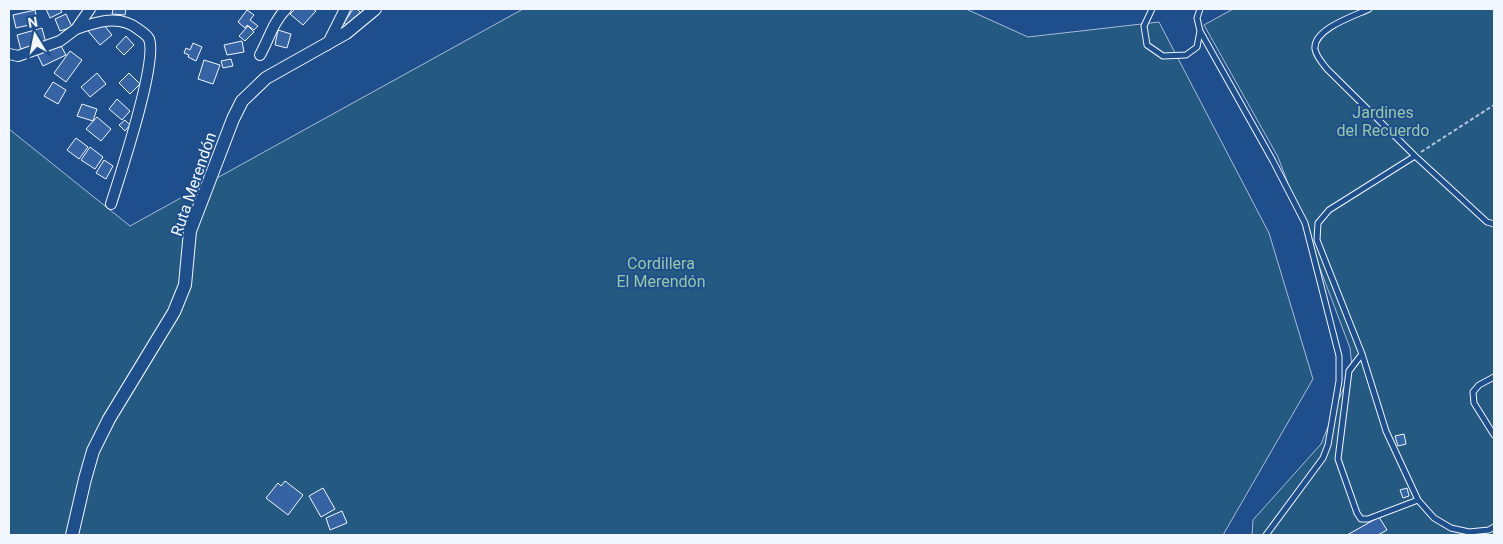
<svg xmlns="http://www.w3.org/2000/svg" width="1503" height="544" viewBox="0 0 1503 544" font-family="Roboto,sans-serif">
  <rect width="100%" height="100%" fill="#1f4e8c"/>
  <path fill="#245a82" stroke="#a8bbd7" d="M523,9H966L1028,37L1159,22L1269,233L1313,379L1223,535H9V129L130,226Z
    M1233,9H1494V535H1252L1253,520L1321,444L1352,367L1350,348L1278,157L1204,25Z"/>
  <path fill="#3563a3" stroke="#f2f6ff" d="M46,9H60L62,12L50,18Z
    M113,9H126L125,15L112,14Z
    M295,9H313L316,11L303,25L290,14Z
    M353,9H357L362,14L348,26L344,23Z
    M35,10L38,23L16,28L13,15Z
    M247,10L254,15L250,20L258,26L254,30L247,25L245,28L238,22Z
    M66,14L72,27L60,31L55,19Z
    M98,23L101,27L104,25L112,35L100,45L88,31Z
    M248,26L254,32L245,41L239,36Z
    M42,28L46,43L21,50L17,35Z
    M278,30L291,34L287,48L275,45Z
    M126,36L134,45L124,55L116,47Z
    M242,41L244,52L227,55L224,45Z
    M193,43L202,47L196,61L188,57L189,55L184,53L186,48L190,50Z
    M60,44L66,55L43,66L37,54Z
    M70,51L82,60L66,82L54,73Z
    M231,59L233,66L223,68L221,61Z
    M204,60L220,65L213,84L198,79Z
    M97,73L106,84L90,97L81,87Z
    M129,73L140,84L130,94L119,83Z
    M53,82L66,90L58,104L44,96Z
    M117,99L130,111L122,120L109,109Z
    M82,104L97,109L93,121L77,116Z
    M97,117L111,129L101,141L86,129Z
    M125,120L130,125L125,131L119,125Z
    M76,138L88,147L79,159L67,150Z
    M90,147L103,157L95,169L81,160Z
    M104,160L113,166L106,179L96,173Z
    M1404,434L1406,444L1398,446L1395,436Z
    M285,481L303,495L288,515L266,498L278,483L281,486Z
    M323,488L335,509L321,517L309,496Z
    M1407,488L1409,496L1403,498L1400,490Z
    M342,511L347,523L330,530L326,518Z
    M1379,517L1387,530L1378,535H1347Z"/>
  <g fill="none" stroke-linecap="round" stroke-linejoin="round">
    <defs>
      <path id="service" d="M1152,9L1144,26L1147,45L1163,56L1186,55L1197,47L1200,31L1197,18L1200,9
        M1369,9C1354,16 1313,29 1315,49C1316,56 1322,63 1327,69L1415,156L1487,222L1494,224
        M1200,31L1273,161L1305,223L1339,356V381L1328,445L1323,458L1266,535
        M1415,156L1329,210L1318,223L1317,240L1362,354L1386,431L1418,500L1434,518L1451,528L1469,532L1489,530L1494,527
        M1362,354L1349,371L1338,459L1357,513L1361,519H1368L1418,500
        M1494,377L1479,385L1473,392L1474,403L1494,435"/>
      <path id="minor" d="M76,29C96,22 119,14 138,29C142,32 147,35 149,39C158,62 120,175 111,204
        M327,45L345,9
        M9,54L18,56L60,41L76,29L90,9
        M260,55C269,39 273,22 286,9"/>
      <path id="tertiary" d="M72,535L85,479L93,451L109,419L174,312L185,285L190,231L233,119L242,101L266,78L346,33L375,9"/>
    </defs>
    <use href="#service" stroke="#f2f6ff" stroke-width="7"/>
    <use href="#minor" stroke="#f2f6ff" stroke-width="12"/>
    <use href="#tertiary" stroke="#f2f6ff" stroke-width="14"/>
    <path stroke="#b3c4dc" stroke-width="2" stroke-dasharray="4 2.5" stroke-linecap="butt" d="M1421,152L1494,105"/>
    <use href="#service" stroke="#1f4e8c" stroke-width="5"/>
    <use href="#minor" stroke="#1f4e8c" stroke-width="10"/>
    <use href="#tertiary" stroke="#1f4e8c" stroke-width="12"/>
  </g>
  <g text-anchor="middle" stroke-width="4" stroke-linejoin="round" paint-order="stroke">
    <g font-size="16" fill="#97c8a6" stroke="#1f4e8c">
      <text x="1383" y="118">Jardines<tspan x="1383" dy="18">del Recuerdo</tspan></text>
      <text x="661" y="269">Cordillera<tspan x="661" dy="18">El Merendón</tspan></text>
    </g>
    <g font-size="16" fill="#f2f6ff" stroke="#1f4e8c">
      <text transform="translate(193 184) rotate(-71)" y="6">Ruta Merendón</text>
    </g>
  </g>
  <rect width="1503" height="544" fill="none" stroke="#f2f6ff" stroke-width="20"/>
  <g transform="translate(35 35) rotate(350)" stroke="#1f4e8c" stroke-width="4" paint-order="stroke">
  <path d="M0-4L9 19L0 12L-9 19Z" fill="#f2f6ff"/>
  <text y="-8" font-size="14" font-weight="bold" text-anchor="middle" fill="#f2f6ff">N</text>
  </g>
</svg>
